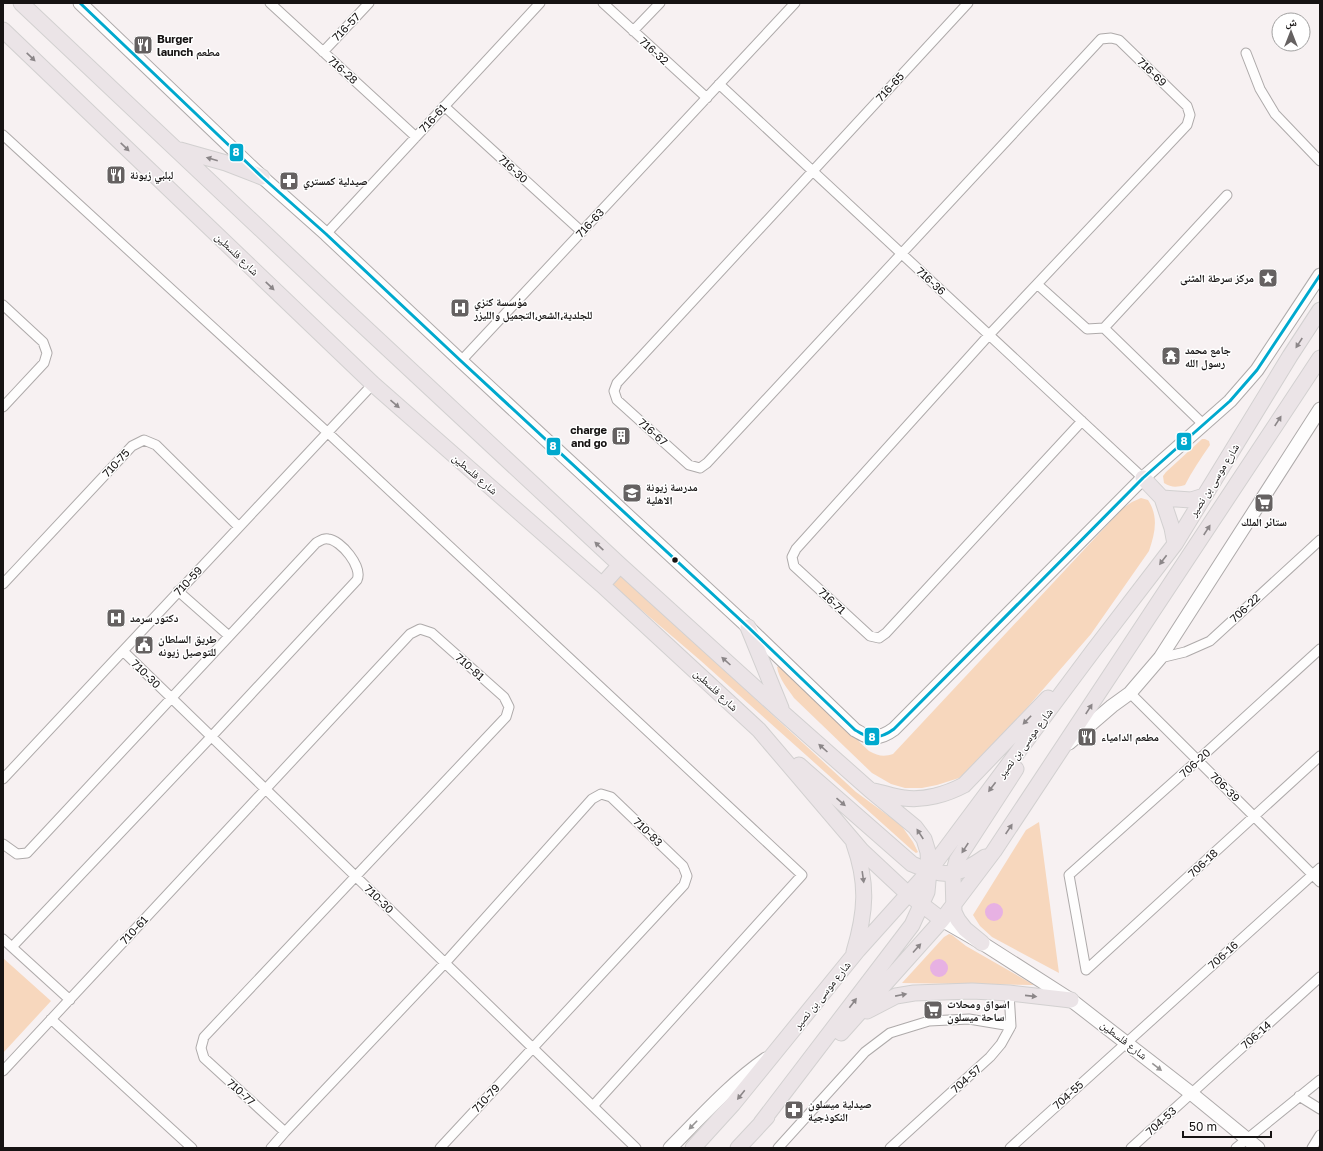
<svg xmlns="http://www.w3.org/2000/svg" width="1323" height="1151" viewBox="0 0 1323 1151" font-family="'Golos Text','Noto Naskh Arabic',sans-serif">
  <rect width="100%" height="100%" fill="#f7f1f2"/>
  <path fill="#f7d7bd" d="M1202,439H1205L1209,441L1210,445C1201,458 1192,471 1185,485C1177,487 1172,488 1164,483L1163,476L1166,472Z
    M1141,498L1148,500C1159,517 1155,533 1149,551L1091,634L999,740L976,764L959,778L937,785L922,788H905L891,784L872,773L794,698C788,689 779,679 777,667L779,666L784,670L869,751C878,756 884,757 893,754L1123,508L1132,502Z
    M618,577H623L856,792L901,825L913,842L918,852L916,853L912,850L701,661L610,583Z
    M1039,822L1059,973L992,937L980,926L973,915L1026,830Z
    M949,934L952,935L966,946L1034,985L902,983L944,937Z
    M3,958L51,1001L3,1053Z"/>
  <path fill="#e7b1e3" d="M985 912a9 9 0 1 1 18 0a9 9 0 1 1-18 0Z
    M930 968a9 9 0 1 1 18 0a9 9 0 1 1-18 0Z"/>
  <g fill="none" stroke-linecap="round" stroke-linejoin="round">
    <defs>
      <path id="street" d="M270,3L416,137
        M603,3L707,98
        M968,3L617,383L614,391L617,400L689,465L700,468L707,463L1101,39L1111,38L1119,40L1187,106L1190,115L1187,125L989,335L796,549L792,557L794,566L870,636L879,638L886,633L1082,421
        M633,31L660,3
        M323,52L369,3
        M1246,53L1260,89L1275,114L1320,161
        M719,84L1143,478
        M444,106L582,232
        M3,135L327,432L802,875L593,1106
        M326,234L540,3
        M1037,284L1087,329L1104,328L1203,424
        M3,305L43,342L47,353L44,363L3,407
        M1104,328L1227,195
        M461,361L795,3
        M3,584L132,446L144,440L156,445L239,527
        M178,591L229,636
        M123,651L636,1148
        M1160,658L1185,652L1210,641L1320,540
        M1130,693L1320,882
        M3,779L373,384
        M3,844L17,854L27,853L316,543C320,541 323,538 328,539C341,540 363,567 357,580L211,737L12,947
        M3,939L70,1000
        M1086,970L1069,875L1198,760L1320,649
        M1086,970L1320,756
        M51,1019L192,1148
        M3,1071L410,634L420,629L432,633L504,697L509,707L506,717L204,1037L201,1048L204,1058L285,1132L445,963L592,799L601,794L611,797L683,866L687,876L684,885L440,1148
        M1299,1096L1320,1109
        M271,1148L285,1132
        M778,1148L865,1052L890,1033L929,1021L969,1019L1011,1026
        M890,1148L990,1057L1001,1044L1011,1026L1009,993
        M1010,1148L1320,868
        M1131,1148L1320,977
        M1236,1148L1320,1080
        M1312,1148L1320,1135"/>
      <path id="secondary" d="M80,3L262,177L326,234L461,361L748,627L855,730C859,732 863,735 867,736C877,739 886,735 894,729L1143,478L1230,401L1257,370L1320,275
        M1069,743L1112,706L1130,693L1160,658L1320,409
        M942,920L982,943L1071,1000L1192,1094L1258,1148
        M670,1148C701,1117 730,1084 766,1059"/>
      <path id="primary" d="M21,3L342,306L620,565L783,713L870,790L915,827L924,839L928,852L929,871L927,892L912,925L761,1123
        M3,30L373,384L602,585L759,730L862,851L908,894L942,920
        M180,150L226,163L262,177
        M1143,478L1162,498L1172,528L1175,544
        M1162,498L1191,500L1204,496
        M602,585L620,565
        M748,627L781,708
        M799,765L912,864C943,878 957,877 985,857
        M874,791C884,793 894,797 904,798C924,801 947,794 964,785L1048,698
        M854,844C868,883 866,912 854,952
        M982,943L965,929L958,920L954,912L953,874L957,860L1016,769
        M867,1011L896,996L914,993L972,991L1009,993L1071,1000
        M841,1033L942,920L994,851L1320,358
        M693,1148L733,1104L858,950L929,871L1093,651L1175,544L1290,356L1320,310
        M738,1148L767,1117"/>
    </defs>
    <use href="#street" stroke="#aeaaaa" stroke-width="11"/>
    <use href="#secondary" stroke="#aeaaaa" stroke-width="15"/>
    <use href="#primary" stroke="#d2d0d0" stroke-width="17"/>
    <use href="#street" stroke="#fefdfd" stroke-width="9"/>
    <use href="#secondary" stroke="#fefdfd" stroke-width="13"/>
    <use href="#primary" stroke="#ebe4e7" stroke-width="15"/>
    <defs>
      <path id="bus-1" d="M80,3L262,177L326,234L461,361L748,627L855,730C859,732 863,735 867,736C877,739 886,735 894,729L1143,478L1230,401L1257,370L1320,275"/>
    </defs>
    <use href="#bus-1" stroke="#fff" stroke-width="6"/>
    <use href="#bus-1" stroke="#00a9ce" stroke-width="3"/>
  </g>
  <defs><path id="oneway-solid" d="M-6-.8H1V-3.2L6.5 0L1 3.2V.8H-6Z"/></defs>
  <g fill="#8b8688">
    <use href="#oneway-solid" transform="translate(31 57) rotate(44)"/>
    <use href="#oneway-solid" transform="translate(125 147) rotate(44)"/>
    <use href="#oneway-solid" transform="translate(212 159) rotate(-164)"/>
    <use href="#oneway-solid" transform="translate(270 286) rotate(44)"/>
    <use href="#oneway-solid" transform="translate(1299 343) rotate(123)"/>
    <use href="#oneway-solid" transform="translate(395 404) rotate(41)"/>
    <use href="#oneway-solid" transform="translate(1278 421) rotate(-57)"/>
    <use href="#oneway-solid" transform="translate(1207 530) rotate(-57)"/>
    <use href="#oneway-solid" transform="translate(599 546) rotate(-137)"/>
    <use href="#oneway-solid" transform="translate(1163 560) rotate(127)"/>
    <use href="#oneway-solid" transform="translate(726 661) rotate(-138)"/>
    <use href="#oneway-solid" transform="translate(1089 709) rotate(-57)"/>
    <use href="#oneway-solid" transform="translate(1027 720) rotate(134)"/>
    <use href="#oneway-solid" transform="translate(823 748) rotate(-138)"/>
    <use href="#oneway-solid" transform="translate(992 787) rotate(127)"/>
    <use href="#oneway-solid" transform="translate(841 802) rotate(41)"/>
    <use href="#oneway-solid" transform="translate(1009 829) rotate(-56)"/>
    <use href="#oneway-solid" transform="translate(920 834) rotate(-123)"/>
    <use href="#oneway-solid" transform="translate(965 848) rotate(123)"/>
    <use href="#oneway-solid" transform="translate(863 877) rotate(82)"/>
    <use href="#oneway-solid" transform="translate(917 948) rotate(-48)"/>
    <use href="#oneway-solid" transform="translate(901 995) rotate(-11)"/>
    <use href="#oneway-solid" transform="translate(1031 996) rotate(6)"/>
    <use href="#oneway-solid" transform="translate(853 1003) rotate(-53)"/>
    <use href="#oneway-solid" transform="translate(741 1095) rotate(129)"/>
  </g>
  <g fill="#969494">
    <use href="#oneway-solid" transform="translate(1157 1067) rotate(38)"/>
    <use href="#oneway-solid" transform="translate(693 1125) rotate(134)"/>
  </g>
  <defs>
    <symbol id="restaurant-square" viewBox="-11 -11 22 22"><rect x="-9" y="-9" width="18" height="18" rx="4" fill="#656161" stroke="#fff"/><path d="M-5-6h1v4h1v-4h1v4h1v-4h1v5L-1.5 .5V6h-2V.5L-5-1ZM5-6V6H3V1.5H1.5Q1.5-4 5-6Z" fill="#fff"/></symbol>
    <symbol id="pharmacy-square" viewBox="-11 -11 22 22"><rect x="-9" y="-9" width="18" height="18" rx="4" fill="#656161" stroke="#fff"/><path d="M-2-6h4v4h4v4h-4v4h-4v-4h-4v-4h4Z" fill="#fff"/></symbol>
    <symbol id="sight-square" viewBox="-11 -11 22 22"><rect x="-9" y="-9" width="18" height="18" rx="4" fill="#656161" stroke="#fff"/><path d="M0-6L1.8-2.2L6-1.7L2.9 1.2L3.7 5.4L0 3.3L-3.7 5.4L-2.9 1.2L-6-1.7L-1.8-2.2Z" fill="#fff"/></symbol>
    <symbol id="hospital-square" viewBox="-11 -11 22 22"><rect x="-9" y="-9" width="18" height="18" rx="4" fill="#656161" stroke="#fff"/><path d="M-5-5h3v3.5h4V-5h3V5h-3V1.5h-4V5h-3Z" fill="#fff"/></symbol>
    <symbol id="temple-square" viewBox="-11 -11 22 22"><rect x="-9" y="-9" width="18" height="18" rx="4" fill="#656161" stroke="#fff"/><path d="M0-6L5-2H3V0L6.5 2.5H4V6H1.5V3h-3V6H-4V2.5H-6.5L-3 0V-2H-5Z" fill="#fff"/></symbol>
    <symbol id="building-square" viewBox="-11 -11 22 22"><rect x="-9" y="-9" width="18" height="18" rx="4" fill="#656161" stroke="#fff"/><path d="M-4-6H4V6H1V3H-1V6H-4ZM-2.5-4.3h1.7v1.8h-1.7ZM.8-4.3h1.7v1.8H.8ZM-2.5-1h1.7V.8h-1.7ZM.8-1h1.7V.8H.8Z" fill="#fff"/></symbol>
    <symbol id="school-square" viewBox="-11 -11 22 22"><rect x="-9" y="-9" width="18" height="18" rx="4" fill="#656161" stroke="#fff"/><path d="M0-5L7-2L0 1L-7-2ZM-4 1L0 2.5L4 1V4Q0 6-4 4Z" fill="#fff"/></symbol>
    <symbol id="supermarket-square" viewBox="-11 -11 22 22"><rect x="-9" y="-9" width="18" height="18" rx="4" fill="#656161" stroke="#fff"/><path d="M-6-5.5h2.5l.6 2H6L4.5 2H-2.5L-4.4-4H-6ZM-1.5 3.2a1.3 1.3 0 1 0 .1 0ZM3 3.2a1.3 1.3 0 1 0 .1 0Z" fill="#fff"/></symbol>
    <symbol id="civic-square" viewBox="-11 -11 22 22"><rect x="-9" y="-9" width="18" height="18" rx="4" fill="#656161" stroke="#fff"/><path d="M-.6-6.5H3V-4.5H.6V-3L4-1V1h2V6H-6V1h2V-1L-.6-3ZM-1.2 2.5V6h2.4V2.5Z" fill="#fff"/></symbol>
  </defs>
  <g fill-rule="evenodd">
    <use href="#restaurant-square" x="132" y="34" width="22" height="22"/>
    <use href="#restaurant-square" x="105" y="164" width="22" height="22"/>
    <use href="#pharmacy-square" x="278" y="170" width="22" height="22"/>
    <use href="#sight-square" x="1257" y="267" width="22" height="22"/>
    <use href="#hospital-square" x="449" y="297" width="22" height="22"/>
    <use href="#temple-square" x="1160" y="345" width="22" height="22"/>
    <use href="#building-square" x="610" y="425" width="22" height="22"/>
    <use href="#school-square" x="621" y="482" width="22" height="22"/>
    <use href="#supermarket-square" x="1253" y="492" width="22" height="22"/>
    <use href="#hospital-square" x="105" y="607" width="22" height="22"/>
    <use href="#civic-square" x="133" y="634" width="22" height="22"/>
    <use href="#restaurant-square" x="1076" y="726" width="22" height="22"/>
    <use href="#supermarket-square" x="922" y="999" width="22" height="22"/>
    <use href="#pharmacy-square" x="783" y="1099" width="22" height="22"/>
  </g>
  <circle fill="#161313" stroke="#fff" stroke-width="1.5" cx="675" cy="560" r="3.5"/>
  <g text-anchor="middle" stroke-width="3" stroke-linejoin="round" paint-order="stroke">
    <g font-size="11" fill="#161313" stroke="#fff">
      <text transform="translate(346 27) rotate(-46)" y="4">716-57</text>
      <text transform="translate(654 51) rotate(42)" y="4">716-32</text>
      <text transform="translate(343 70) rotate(42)" y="4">716-28</text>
      <text transform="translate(1152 72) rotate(44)" y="4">716-69</text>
      <text transform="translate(890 87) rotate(-47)" y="4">716-65</text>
      <text transform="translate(433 118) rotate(-47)" y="4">716-61</text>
      <text transform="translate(513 169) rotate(43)" y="4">716-30</text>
      <text transform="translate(590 223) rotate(-47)" y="4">716-63</text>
      <text transform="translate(237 254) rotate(44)" y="4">شارع فلسطين</text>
      <text transform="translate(931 281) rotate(43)" y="4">716-36</text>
      <text transform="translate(653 432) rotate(42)" y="4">716-67</text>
      <text transform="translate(116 463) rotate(-47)" y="4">710-75</text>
      <text transform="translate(475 474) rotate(41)" y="4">شارع فلسطين</text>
      <text transform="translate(1214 480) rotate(-58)" y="4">شارع موسى بن نصير</text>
      <text transform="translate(188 581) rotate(-47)" y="4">710-59</text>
      <text transform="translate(832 601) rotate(43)" y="4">716-71</text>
      <text transform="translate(1245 608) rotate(-43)" y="4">706-22</text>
      <text transform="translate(470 667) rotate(42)" y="4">710-81</text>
      <text transform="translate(146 674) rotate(44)" y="4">710-30</text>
      <text transform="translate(716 690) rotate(43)" y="4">شارع فلسطين</text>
      <text transform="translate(1025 743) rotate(-53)" y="4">شارع موسى بن نصير</text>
      <text transform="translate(1195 763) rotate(-42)" y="4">706-20</text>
      <text transform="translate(1225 787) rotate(45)" y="4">706-39</text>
      <text transform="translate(648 832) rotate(44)" y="4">710-83</text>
      <text transform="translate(1203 863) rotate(-43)" y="4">706-18</text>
      <text transform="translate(379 899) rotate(44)" y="4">710-30</text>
      <text transform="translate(134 930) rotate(-47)" y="4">710-61</text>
      <text transform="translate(1223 955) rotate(-42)" y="4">706-16</text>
      <text transform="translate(822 995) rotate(-51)" y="4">شارع موسى بن نصير</text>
      <text transform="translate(1256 1035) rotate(-42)" y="4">706-14</text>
      <text transform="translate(1124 1040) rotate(38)" y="4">شارع فلسطين</text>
      <text transform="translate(966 1079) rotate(-42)" y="4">704-57</text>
      <text transform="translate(241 1092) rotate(42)" y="4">710-77</text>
      <text transform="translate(1068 1095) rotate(-42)" y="4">704-55</text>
      <text transform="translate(486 1098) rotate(-47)" y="4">710-79</text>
      <text transform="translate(1161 1121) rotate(-42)" y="4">704-53</text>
    </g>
    <g font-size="11" font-weight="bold" fill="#161313" stroke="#fff" text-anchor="start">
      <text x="157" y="43">Burger<tspan x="157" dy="13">launch مطعم</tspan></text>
      <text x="130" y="179">لبلبي زيونة</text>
      <text x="303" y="185">صيدلية كمستري</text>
      <text x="1254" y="282" text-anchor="end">مركز سرطة المثنى</text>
      <text x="474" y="306">مؤسسة كنزي<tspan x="474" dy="13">للجلدية،الشعر،التجميل والليزر</tspan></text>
      <text x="1185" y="354">جامع محمد<tspan x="1185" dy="13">رسول الله</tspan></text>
      <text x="607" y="434" text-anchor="end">charge<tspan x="607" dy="13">and go</tspan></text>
      <text x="646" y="491">مدرسة زيونة<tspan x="646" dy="13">الاهلية</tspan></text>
      <text x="1264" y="526" text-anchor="middle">ستائر الملك</text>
      <text x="130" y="622">دكتور سرمد</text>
      <text x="158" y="643">طريق السلطان<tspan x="158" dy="13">للتوصيل زيونه</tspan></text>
      <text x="1101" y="741">مطعم الدامياء</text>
      <text x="947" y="1008">اسواق ومحلات<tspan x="947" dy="13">ساحة ميسلون</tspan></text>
      <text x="808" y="1108">صيدلية ميسلون<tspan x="808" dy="13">النكوذجية</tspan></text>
    </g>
  </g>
  <g stroke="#fff" stroke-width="1.5">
    <rect x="229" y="143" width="15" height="19" rx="4" fill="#00a9ce"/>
    <rect x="1176" y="432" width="16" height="19" rx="4" fill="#00a9ce"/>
    <rect x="546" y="437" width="15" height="19" rx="4" fill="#00a9ce"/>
    <rect x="864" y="727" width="16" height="19" rx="4" fill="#00a9ce"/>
  </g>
  <g font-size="11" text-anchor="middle" font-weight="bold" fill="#fff">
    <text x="236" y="156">8</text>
    <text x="1184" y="445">8</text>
    <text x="553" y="450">8</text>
    <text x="872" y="741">8</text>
  </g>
  <rect width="1323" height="1151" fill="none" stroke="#161313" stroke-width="8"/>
  <g transform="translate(1291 32)"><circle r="19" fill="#ffffff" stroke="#a2a1a1"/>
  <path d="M0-3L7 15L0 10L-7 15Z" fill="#656161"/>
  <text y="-6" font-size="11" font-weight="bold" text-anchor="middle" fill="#161313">ش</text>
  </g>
  <path d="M1183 1131v6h88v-6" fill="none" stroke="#161313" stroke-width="2"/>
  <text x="1189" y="1131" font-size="12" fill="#161313" stroke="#ffffff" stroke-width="3" paint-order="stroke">50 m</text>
</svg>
